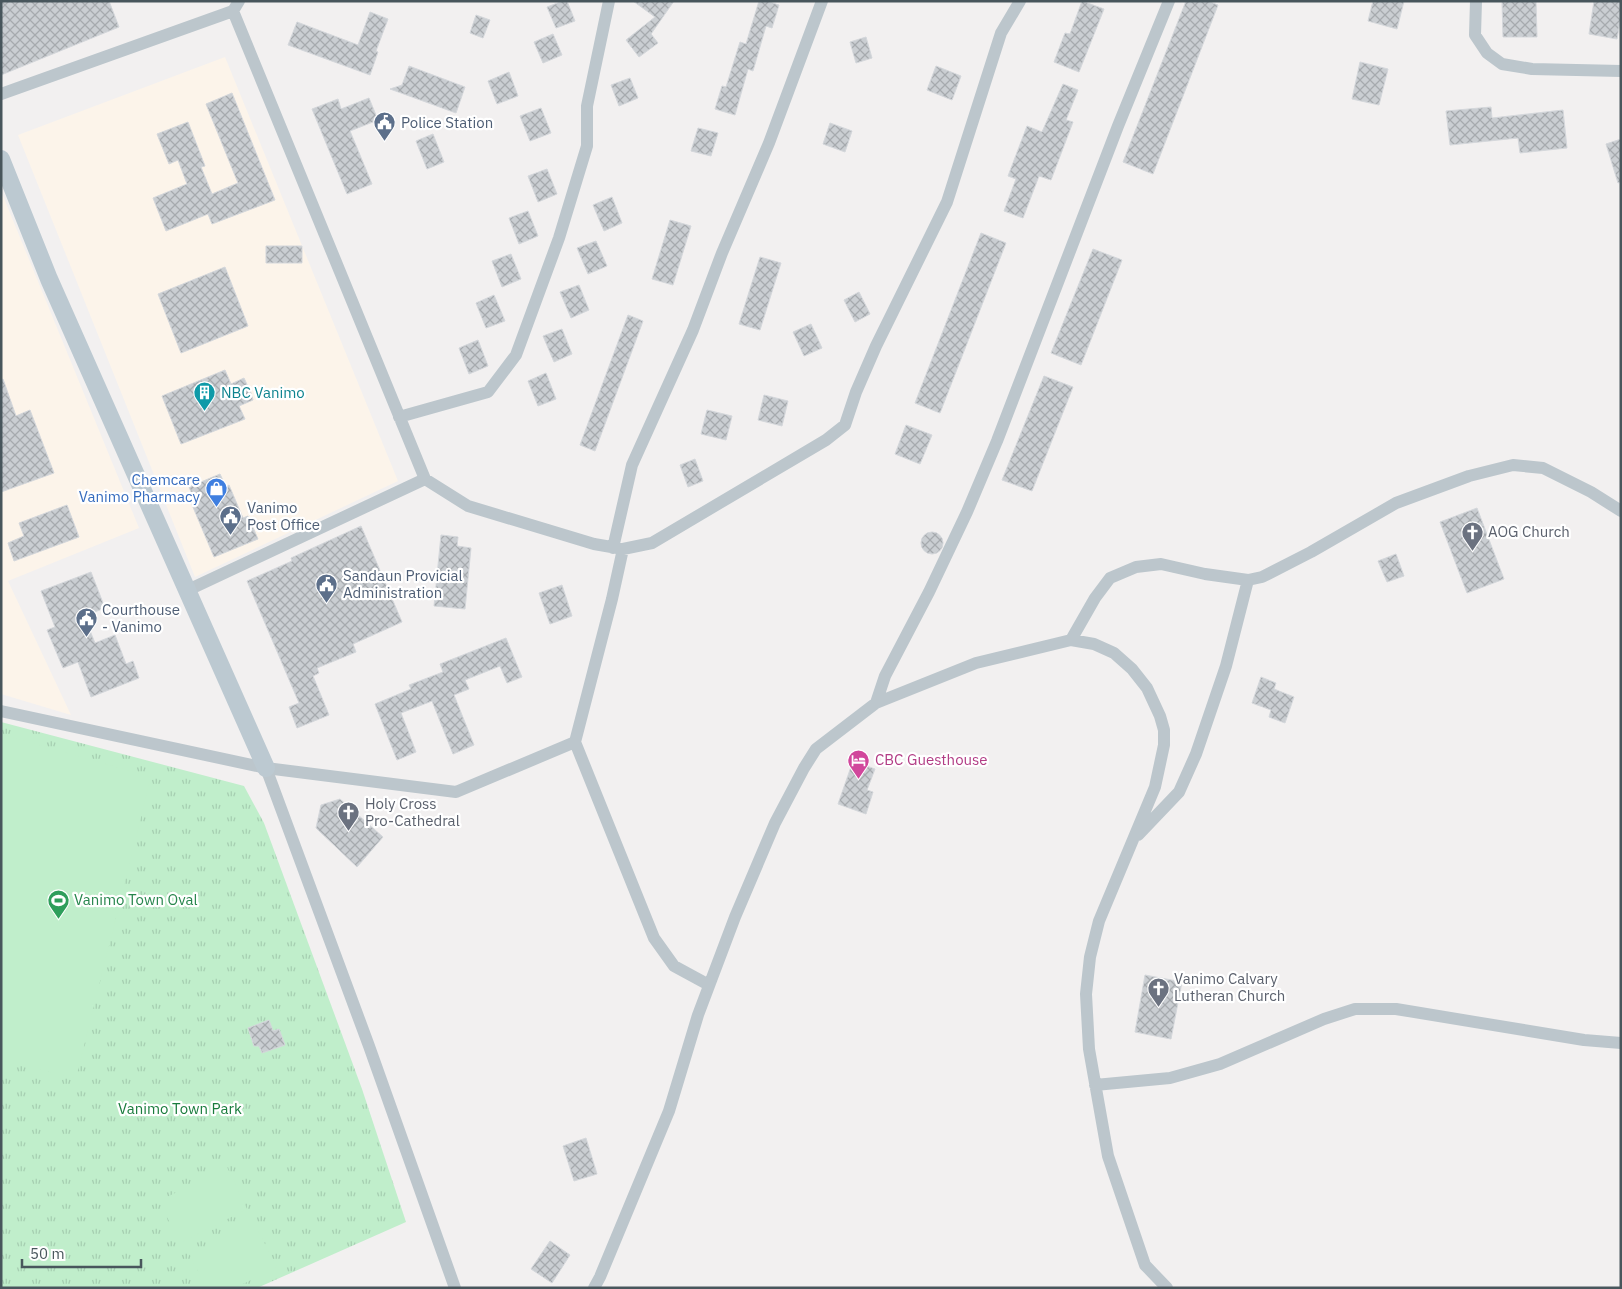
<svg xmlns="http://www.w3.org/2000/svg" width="1622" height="1289" viewBox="0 0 1622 1289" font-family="'IBM Plex Sans',sans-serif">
  <defs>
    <pattern id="park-tufts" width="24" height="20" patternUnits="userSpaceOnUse" patternTransform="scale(1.25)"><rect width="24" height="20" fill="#c0eecb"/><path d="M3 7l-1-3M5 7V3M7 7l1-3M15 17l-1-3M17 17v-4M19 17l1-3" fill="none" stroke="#a6ceb1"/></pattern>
    <pattern id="building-cross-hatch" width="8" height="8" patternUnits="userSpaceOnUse" patternTransform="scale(1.25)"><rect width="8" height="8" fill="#caced2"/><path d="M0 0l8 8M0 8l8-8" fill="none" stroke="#a6aaae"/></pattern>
  </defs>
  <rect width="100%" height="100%" fill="#f2f0f0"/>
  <path fill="#fcf4ea" d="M225,57L398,481L195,577L18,135Z
    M1,191L139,528L8,581L71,715L1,694Z"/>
  <path fill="url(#park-tufts)" d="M1,722L244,786L264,823L362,1089L406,1222L257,1288H1Z"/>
  <path fill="#c0eecb" d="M1,734L151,777L76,1078L1,1061Z
    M227,1167L247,1209L180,1243L159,1201Z
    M254,1223L277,1267L235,1288H206L190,1255Z"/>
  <path fill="url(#building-cross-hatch)" stroke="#d4d7db" d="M1,1H109L119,27L1,75Z
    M563,1H567L575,21L556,28L547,7Z
    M633,1H674L651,34L658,43L639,57L626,40L655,17Z
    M759,1H766L779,5L772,28L766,26L753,71L748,69L735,115L715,109L722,86L726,87L740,42L746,44Z
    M1082,1L1104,9L1079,72L1054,62L1065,33L1070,34Z
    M1186,1H1207L1218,5L1153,174L1123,162Z
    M1373,1H1404L1397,29L1368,21Z
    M1502,1H1536L1537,37H1503Z
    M1594,1H1621V16L1617,39L1589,34Z
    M370,12L388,19L376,51L378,52L370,75L288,45L297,22L358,45Z
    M476,15L490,20L483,38L470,33Z
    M553,34L562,55L543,63L534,42Z
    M866,37L872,58L856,63L850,42Z
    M1360,62L1388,69L1379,105L1352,99Z
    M409,66L465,87L456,113L390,89L402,85Z
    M936,66L961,76L952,100L927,90Z
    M509,72L518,96L497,104L488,81Z
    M630,78L638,98L619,106L611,85Z
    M1063,84L1078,90L1066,120L1073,122L1051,180L1039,176L1023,218L1004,211L1016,179L1008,176L1027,126L1042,132Z
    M232,93L275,200L212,224L208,214L166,231L153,198L187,184L178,160L169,164L157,134L188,122L205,166L201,167L212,194L238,183L206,104Z
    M369,98L378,120L350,131L372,184L347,194L312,109L338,99L341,109Z
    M1491,107L1492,118L1563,110L1567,148L1520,153L1518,138L1450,145L1446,111Z
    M541,108L551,133L530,141L520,116Z
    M830,123L852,131L845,152L823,144Z
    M698,128L718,133L711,156L691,151Z
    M433,134L444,162L427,169L416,141Z
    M1621,139V182L1618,183L1606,144Z
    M547,169L557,194L538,202L528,176Z
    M612,197L622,223L604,231L593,205Z
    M528,211L538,236L519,244L509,218Z
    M670,220L691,226L673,285L652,279Z
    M981,233L1006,243L940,413L915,403Z
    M596,241L607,266L588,274L577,248Z
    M266,246H302V263H266Z
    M1093,249L1122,260L1081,365L1051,353Z
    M511,254L521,279L502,287L492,261Z
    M760,257L781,263L760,330L739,324Z
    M225,267L248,326L181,353L158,294Z
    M579,285L589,310L571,318L560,292Z
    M859,292L870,314L855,322L844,300Z
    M494,295L505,321L486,328L476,303Z
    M628,315L643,321L595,451L580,445Z
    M811,324L822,348L804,356L793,332Z
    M562,329L572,354L554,362L543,336Z
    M478,340L488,366L469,374L459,348Z
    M225,370L231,384L244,378L251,393L253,400L239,406L245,419L181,444L162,396Z
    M546,373L556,399L538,406L528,381Z
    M1044,376L1073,387L1032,491L1002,480Z
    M3,379L16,416L30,410L54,473L1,492V380Z
    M764,395L788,401L782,426L758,420Z
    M707,410L732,416L726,440L701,434Z
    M906,425L932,435L920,464L895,454Z
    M695,459L703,481L688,487L680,465Z
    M220,474L226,487L229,485L243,518L248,516L258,539L214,557L190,500L194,499L189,487Z
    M67,505L79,537L14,561L8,543L24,536L19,523Z
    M1477,508L1504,579L1467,593L1440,522Z
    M361,526L402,622L353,644L356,652L317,668L319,673L313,676L329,715L297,728L289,707L299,703L247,581L292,561L291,558Z
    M921 543a11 11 0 1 1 22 0a11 11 0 1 1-22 0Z
    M441,535L458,537L457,546L471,548L465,609L434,606Z
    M1396,554L1404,576L1387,582L1378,561Z
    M91,572L105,608L84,616L95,643L115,635L126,664L133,661L139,678L91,697L78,662L63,668L47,630L55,627L41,591Z
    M562,585L572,616L550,624L539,593Z
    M506,638L522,677L507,683L500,666L465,680L469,689L454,695L474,745L453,754L432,701L401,713L416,752L397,760L375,704L411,689L409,685L443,672L440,664Z
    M1261,677L1276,683L1274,689L1294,697L1285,723L1269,717L1271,710L1252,703Z
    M853,761L875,769L867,790L873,792L866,814L838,804Z
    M340,799L383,837L357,867L316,828L321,805Z
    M1145,975L1182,982L1171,1039L1135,1032Z
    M269,1020L273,1031L279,1029L285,1045L262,1053L259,1046H254L248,1028Z
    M586,1138L597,1174L574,1181L563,1146Z
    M550,1241L570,1255L552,1283L531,1269Z"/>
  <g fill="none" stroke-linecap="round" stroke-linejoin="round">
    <path stroke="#bcc6cc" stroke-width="12" d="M1476,1L1475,35L1487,53L1502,64L1532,69L1621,71
      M233,11L425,479L468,506L594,544L623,549L652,543L826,440L845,425L856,392L876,346L947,202L1001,33L1020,1
      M1,94L233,11L239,1
      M399,417L488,392L516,355L559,238L587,146V106L609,1
      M613,548L632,465L693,330L722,253L769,143L822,1
      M188,590L425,479
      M1071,640L1095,598L1110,578L1136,567L1161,564L1205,574L1248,580L1262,577L1311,552L1396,503L1469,476L1513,465L1543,468L1591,492L1621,511
      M876,703L976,663L1071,640L1094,644L1114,653L1132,669L1147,688L1160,716L1164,730V745L1155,787L1099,921L1090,957L1086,994L1089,1049L1108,1156L1145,1265L1167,1288
      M1,711L266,768L456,792L575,742L612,599L623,549
      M575,742L654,938L674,966L709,985
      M266,768L369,1046L455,1288
      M1138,835L1179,792L1196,754L1226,666L1248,580
      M1095,1085L1170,1078L1220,1064L1324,1019L1355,1009H1396L1584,1040L1621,1043
      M594,1288L600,1277L669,1111L698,1015L735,917L775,823L804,768L816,749L876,703L885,676L929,592L967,512L997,441L1118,126L1169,1"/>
    <path stroke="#bcc9d1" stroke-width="18" d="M1,159L49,279L266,768"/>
  </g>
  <defs>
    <symbol id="civic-pin" viewBox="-11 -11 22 30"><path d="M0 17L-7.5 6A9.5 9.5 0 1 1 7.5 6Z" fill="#5c6f8a" stroke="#fff"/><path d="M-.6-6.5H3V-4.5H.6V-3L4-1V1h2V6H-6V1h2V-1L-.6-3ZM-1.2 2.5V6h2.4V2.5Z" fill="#fff"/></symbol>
    <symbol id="building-pin" viewBox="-11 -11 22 30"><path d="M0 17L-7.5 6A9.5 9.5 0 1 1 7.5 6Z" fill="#0f9aa8" stroke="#fff"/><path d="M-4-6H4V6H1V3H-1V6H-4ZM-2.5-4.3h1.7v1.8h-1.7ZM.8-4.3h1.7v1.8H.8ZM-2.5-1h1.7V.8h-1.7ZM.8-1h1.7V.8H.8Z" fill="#fff"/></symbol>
    <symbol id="shop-pin" viewBox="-11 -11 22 30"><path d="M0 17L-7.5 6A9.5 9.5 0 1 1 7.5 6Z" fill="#3f7fe0" stroke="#fff"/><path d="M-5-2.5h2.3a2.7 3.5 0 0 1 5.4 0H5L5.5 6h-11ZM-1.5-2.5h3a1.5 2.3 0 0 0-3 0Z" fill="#fff"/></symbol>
    <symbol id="church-pin" viewBox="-11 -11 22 30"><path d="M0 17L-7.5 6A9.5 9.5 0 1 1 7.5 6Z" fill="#6b7280" stroke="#fff"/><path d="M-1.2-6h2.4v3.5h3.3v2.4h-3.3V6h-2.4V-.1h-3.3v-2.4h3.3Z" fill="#fff"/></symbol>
    <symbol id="hotel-pin" viewBox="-11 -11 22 30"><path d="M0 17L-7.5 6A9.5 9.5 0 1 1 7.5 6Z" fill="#d1479c" stroke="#fff"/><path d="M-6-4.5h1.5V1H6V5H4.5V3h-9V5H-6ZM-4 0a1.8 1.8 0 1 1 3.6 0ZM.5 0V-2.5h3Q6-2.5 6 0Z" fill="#fff"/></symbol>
    <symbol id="stadium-pin" viewBox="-11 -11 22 30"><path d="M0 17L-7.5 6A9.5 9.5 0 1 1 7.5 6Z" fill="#2e9e5b" stroke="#fff"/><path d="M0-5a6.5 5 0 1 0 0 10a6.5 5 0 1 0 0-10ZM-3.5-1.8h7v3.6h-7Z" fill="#fff"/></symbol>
  </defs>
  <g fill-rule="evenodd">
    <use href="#civic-pin" x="372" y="110" width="25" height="34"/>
    <use href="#building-pin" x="192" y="380" width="25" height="34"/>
    <use href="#shop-pin" x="204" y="476" width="25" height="34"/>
    <use href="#civic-pin" x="218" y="504" width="25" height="34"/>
    <use href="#church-pin" x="1460" y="520" width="25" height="34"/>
    <use href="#civic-pin" x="314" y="572" width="25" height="34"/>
    <use href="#civic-pin" x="74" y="606" width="25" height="34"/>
    <use href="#hotel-pin" x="846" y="748" width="25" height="34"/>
    <use href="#church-pin" x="336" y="800" width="25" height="34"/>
    <use href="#stadium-pin" x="46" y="888" width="25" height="34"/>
    <use href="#church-pin" x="1146" y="976" width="25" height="34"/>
  </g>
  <g text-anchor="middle" stroke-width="4.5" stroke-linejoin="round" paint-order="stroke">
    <g font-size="15" fill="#4e5e75" stroke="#fff" text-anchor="start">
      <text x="401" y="128">Police Station</text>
      <text x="247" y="513">Vanimo<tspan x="247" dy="17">Post Office</tspan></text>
      <text x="343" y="581">Sandaun Provicial<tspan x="343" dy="17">Administration</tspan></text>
      <text x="102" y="615">Courthouse<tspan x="102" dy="17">- Vanimo</tspan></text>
    </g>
    <g font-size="15" fill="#0d838f" stroke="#fff" text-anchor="start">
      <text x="221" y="398">NBC Vanimo</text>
    </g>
    <g font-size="15" fill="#366cbe" stroke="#fff" text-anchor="end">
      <text x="200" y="485">Chemcare<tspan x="200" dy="17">Vanimo Pharmacy</tspan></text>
    </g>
    <g font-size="15" fill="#5b616d" stroke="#fff" text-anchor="start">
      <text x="1488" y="537">AOG Church</text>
      <text x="365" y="809">Holy Cross<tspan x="365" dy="17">Pro-Cathedral</tspan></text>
      <text x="1174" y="984">Vanimo Calvary<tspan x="1174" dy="17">Lutheran Church</tspan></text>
    </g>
    <g font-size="15" fill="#b23c85" stroke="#fff" text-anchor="start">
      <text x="875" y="765">CBC Guesthouse</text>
    </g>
    <g font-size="15" fill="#27864d" stroke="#fff" text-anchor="start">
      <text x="74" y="905">Vanimo Town Oval</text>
    </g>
    <g font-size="15" fill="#1a7c3d" stroke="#fff">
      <text x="180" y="1114">Vanimo Town Park</text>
    </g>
  </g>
  <rect width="1622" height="1289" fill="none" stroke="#48565c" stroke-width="5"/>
  <path d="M22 1259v8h119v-8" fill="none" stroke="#48565c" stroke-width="2.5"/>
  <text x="30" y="1259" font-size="15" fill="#48565c" stroke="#ffffff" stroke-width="4" paint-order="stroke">50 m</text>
</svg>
